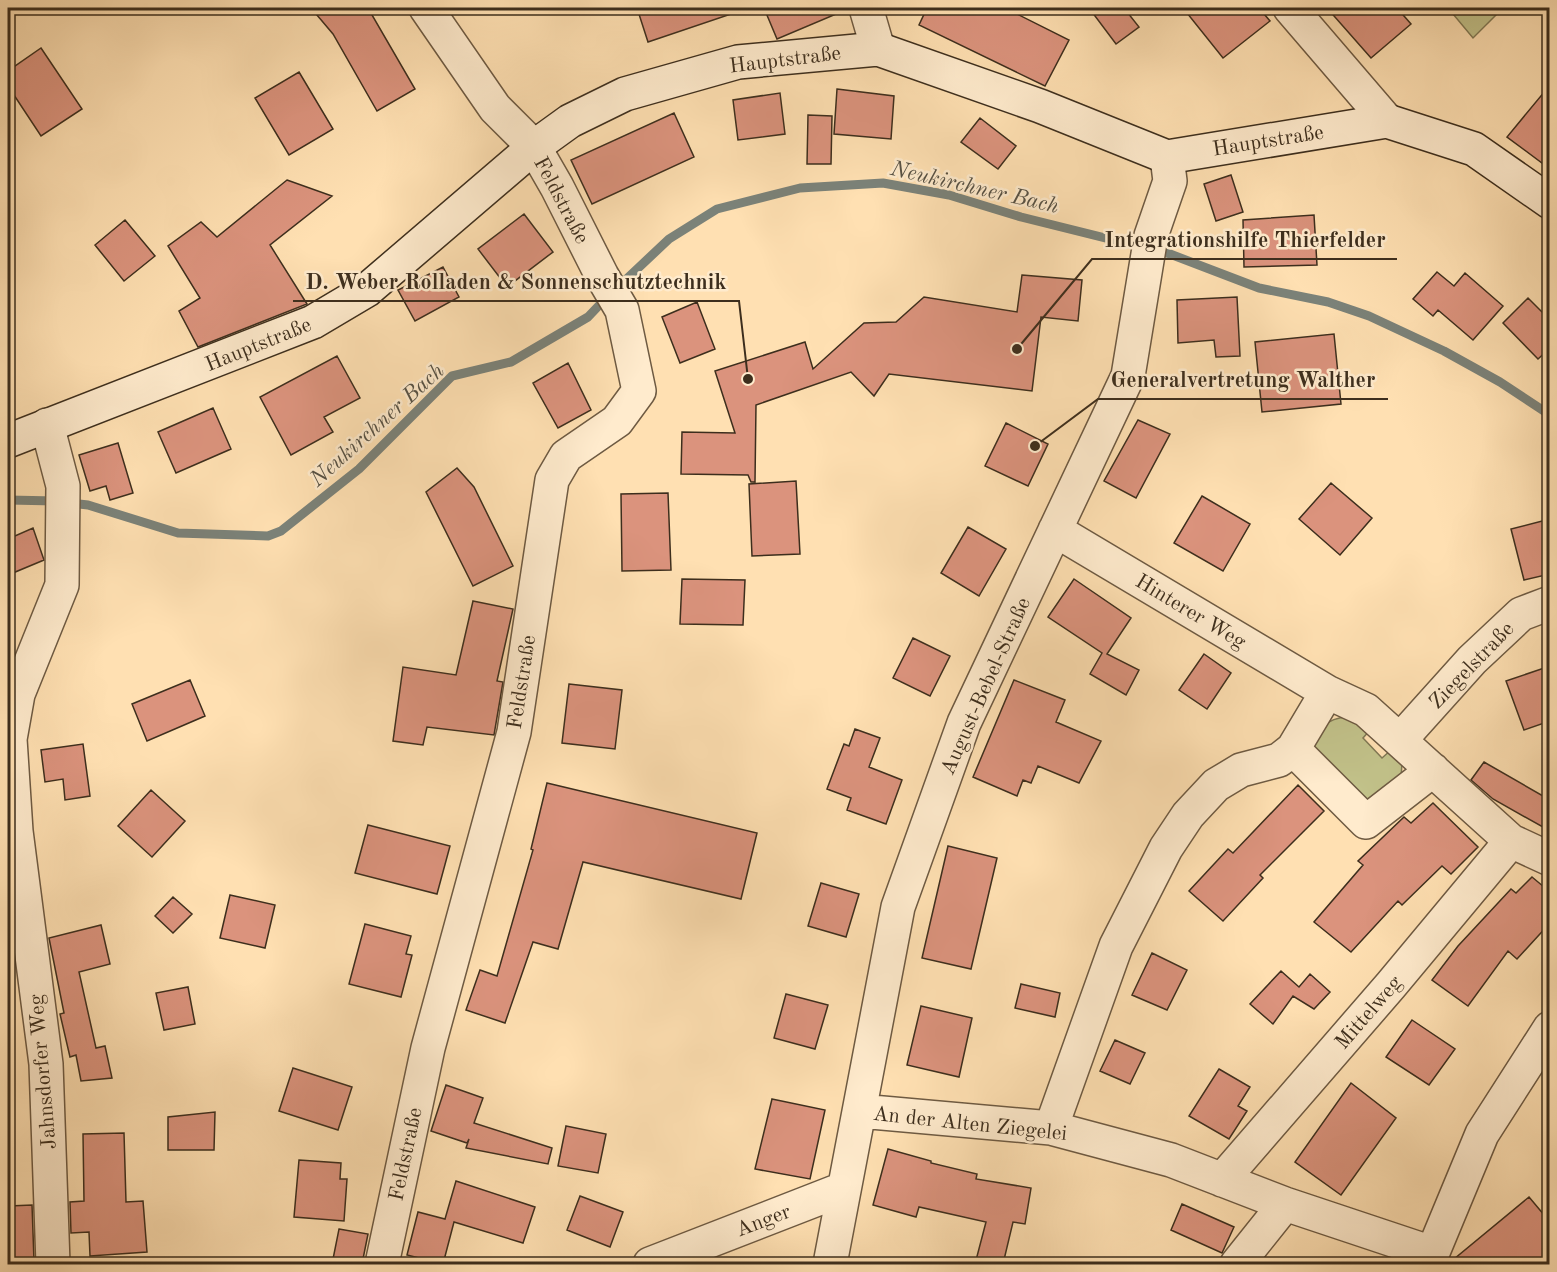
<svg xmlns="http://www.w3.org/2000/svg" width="1557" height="1272" viewBox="0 0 1557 1272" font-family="'Old Standard TT',serif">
  <rect width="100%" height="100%" fill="#ffe0b2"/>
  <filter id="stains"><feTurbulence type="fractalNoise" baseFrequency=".00333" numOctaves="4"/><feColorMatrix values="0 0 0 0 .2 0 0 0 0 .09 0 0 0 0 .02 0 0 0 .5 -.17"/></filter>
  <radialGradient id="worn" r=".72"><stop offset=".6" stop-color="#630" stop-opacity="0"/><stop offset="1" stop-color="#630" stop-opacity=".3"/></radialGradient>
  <path fill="#c2c28a" stroke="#807854" stroke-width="1.5" d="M1448,8H1503L1473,38Z
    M1348,717L1371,729L1363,738L1382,758L1392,749L1402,762L1401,779L1371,803L1313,751C1315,730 1326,718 1348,717Z"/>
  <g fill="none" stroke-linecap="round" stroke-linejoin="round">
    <path stroke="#7b8279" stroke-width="9" d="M617,288L669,239L717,209L800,188L883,183L949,195L1021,217L1170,254L1259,288L1328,302L1369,316L1444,351L1500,382L1550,415
      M8,500L56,501
      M70,503L88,505L178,533L268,536L281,531L359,469L452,376L511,362L588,317L607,297"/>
  </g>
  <path fill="#db937d" stroke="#3d2e1d" stroke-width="1.5" d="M311,8H368L415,89L377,111L333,34Z
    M637,8H737V12L648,42Z
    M764,8H848V9L777,39Z
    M927,8H1005L1069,40L1045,86L919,25Z
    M1089,8H1124L1139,27L1116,44Z
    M1183,8H1259L1270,21L1223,58Z
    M1327,8H1397L1411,24L1371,58Z
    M41,48L82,109L41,136L8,86V71Z
    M299,72L333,129L289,155L255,98Z
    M1550,85V169L1507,137Z
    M837,89L894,96L891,139L834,134Z
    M780,93L785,134L738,140L733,100Z
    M674,113L694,157L592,204L571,160Z
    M808,115L832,116L831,164H807Z
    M980,118L1016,146L998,169L961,142Z
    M1231,175L1243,212L1216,221L1204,184Z
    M287,180L332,196L270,245L307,304L198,347L179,311L200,298L168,246L201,222L217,237Z
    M524,214L553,252L507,287L478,249Z
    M1314,215L1317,265L1244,267L1243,220Z
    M125,220L155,256L124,281L95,245Z
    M443,267L459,297L415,321L398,290Z
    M1437,272L1454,286L1465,273L1503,306L1473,340L1438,310L1433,316L1413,299Z
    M1022,275L1082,280L1078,321L1041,317L1032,391L889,374L874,396L851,372L756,405L755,482H751L748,475L681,474L682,432L735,433L715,371L805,342L813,369L864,323L896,322L924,297L1017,312Z
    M1237,297L1240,356L1216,357L1214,340L1178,343L1177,300Z
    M1528,298L1550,320V348L1538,359L1503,323Z
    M697,302L715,349L680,363L662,317Z
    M1334,334L1341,404L1262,412L1255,342Z
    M337,356L360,398L324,417L333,432L291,455L260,397Z
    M568,363L591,410L558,428L533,383Z
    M213,408L231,449L176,473L158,432Z
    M1138,420L1170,434L1136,498L1104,481Z
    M1006,423L1048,444L1028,486L985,466Z
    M118,443L133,493L110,500L106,486L90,491L79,455Z
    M457,468L474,487L513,566L473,586L426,492Z
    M796,481L800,554L752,556L749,484Z
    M1331,483L1372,518L1340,555L1299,519Z
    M668,493L671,570L622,571L621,494Z
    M1202,496L1250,524L1223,571L1174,543Z
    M1550,519V574L1524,580L1511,529Z
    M968,527L1006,549L979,596L941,573Z
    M33,528L44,560L8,575V539Z
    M682,579L745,580L743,625L680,624Z
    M1074,579L1131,618L1107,654L1139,670L1126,695L1090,674L1102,653L1048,617Z
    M473,601L513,609L497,681L503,682L494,735L427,727L423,745L393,741L403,667L456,675Z
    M913,638L950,656L930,696L893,678Z
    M1204,654L1231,673L1207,709L1179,690Z
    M1550,666V721L1524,730L1506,681Z
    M190,680L205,716L147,741L132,704Z
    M1014,680L1065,700L1056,722L1101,741L1079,783L1038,766L1031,783L1023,780L1017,796L973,777Z
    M569,684L622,690L615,749L562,743Z
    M855,729L880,738L869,767L902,780L886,824L847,810L851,798L827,789L844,744L849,746Z
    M83,744L90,796L65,800L63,779L45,782L41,750Z
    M1484,762L1550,800V831L1493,799L1471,780Z
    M547,783L757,833L741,899L583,862L558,949L533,942L505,1023L466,1010L480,970L497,976L533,850L531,849Z
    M1298,785L1324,811L1260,875L1263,878L1223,921L1189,891L1228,849L1233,853Z
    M151,790L185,821L152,857L118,826Z
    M1433,803L1478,847L1451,874L1442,866L1402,905L1398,901L1351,952L1314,922L1363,865L1358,861L1404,817L1411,823Z
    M368,825L450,846L437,894L355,873Z
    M948,846L997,858L971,969L922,958Z
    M1532,877L1550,892V923L1517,959L1508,951L1468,1006L1432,980L1458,946L1511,889L1516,893Z
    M821,883L859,894L846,937L808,926Z
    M230,895L275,905L265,948L220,938Z
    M173,897L192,914L173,933L155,916Z
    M365,924L411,936L406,954L412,955L401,997L349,984Z
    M101,925L110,964L79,972L96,1048L105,1046L112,1078L81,1081L76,1055L70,1057L60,1014L64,1013L49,938Z
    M1152,953L1187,970L1167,1010L1132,995Z
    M1281,971L1299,987L1310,974L1330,992L1314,1009L1293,996L1273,1024L1250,1004Z
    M1021,984L1060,993L1055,1017L1015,1008Z
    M188,987L195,1024L164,1030L156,993Z
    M786,994L828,1005L815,1049L774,1038Z
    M921,1006L972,1018L959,1077L907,1065Z
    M1412,1020L1455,1049L1429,1085L1386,1057Z
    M1115,1040L1145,1053L1130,1084L1100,1071Z
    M293,1068L352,1087L338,1130L279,1111Z
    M1219,1069L1250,1087L1238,1106L1247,1111L1229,1139L1189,1116Z
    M1351,1083L1396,1118L1341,1195L1295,1162Z
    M446,1085L483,1098L474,1123L552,1148L548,1164L466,1148L469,1139L467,1143L431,1131Z
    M772,1099L825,1110L810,1179L755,1169Z
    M215,1112L214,1150H168V1117Z
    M566,1126L606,1134L598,1173L558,1166Z
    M124,1133L126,1202L143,1201L147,1252L90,1256L89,1232L71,1233L70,1202L84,1201L83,1134Z
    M888,1149L931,1161V1163L977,1174L976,1179L1031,1188L1025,1224L1013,1222L1003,1264H975L986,1222L919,1207L916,1217L873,1205Z
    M299,1160L341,1163L340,1179H347L344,1221L294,1217Z
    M456,1181L535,1207L523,1243L454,1222L443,1264L407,1255L418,1212L445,1219Z
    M580,1196L623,1212L610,1247L567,1230Z
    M1529,1197L1550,1222V1264H1448Z
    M1182,1204L1234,1227L1222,1253L1171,1230Z
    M32,1205L34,1261L12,1262L9,1206Z
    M339,1229L368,1234L362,1264H332Z"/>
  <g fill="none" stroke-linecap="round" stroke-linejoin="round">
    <defs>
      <path id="street" d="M866,8L878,49
        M1290,8L1387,121
        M47,425L63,486L62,585L18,694L10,739L16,831L46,1064L53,1264
        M1055,530L1327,692L1366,710L1511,841L1550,859
        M1401,739L1472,660L1521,614L1550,603
        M1293,749L1366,822L1433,770
        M860,1111L1051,1128L1171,1160L1285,1204L1432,1253
        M1051,1128L1116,946L1166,848L1188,815L1216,785L1241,770L1279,760L1293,749L1327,692
        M1222,1180L1391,985L1511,841
        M382,1264L428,1048L514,732L552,480L566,456L617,421L639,391L622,310L602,276L557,187L534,147L495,108L426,8
        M650,1264L843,1189
        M830,1264L898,907L964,723L1128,376L1151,236L1170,181L1167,157
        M1237,1264L1285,1204
        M1428,1264L1482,1134L1550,1028"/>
      <path id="secondary" d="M8,441L313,322L367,290L534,147L570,121L625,94L738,62L878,49L1040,106L1167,157L1387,121L1474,149L1550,202"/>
    </defs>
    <use href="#street" stroke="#6e5a42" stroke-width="36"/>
    <use href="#secondary" stroke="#3d2e1d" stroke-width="36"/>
    <use href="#street" stroke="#ffebcd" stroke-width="33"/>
    <use href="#secondary" stroke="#ffebcd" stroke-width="33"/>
  </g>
  <g text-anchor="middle" stroke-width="5" stroke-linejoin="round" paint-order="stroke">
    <g font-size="21" fill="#3d2e1d" stroke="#ffebcd">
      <text transform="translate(785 59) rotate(-7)" y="7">Hauptstraße</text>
      <text transform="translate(1268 140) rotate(-9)" y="7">Hauptstraße</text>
      <text transform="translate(562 200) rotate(62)" y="7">Feldstraße</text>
      <text transform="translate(258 344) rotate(-22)" y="7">Hauptstraße</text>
      <text transform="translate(1191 611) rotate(31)" y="7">Hinterer Weg</text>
      <text transform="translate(1471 665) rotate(-46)" y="7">Ziegelstraße</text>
      <text transform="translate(521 682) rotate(-81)" y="7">Feldstraße</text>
      <text transform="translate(985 686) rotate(-66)" y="7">August-Bebel-Straße</text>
      <text transform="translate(1368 1012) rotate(-49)" y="7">Mittelweg</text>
      <text transform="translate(42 1072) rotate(-95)" y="7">Jahnsdorfer Weg</text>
      <text transform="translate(970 1123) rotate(6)" y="7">An der Alten Ziegelei</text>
      <text transform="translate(405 1154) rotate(-78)" y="7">Feldstraße</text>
      <text transform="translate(763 1220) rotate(-21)" y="7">Anger</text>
    </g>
    <g font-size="22" font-style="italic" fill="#575144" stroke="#ffebcd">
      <text transform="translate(975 186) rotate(13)" y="8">Neukirchner Bach</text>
      <text transform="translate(376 424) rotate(-42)" y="8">Neukirchner Bach</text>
    </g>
  </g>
  <path fill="none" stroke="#3d2e1d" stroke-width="2" d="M1017 349L1092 259H1397M748 379L739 301H293M1035 446L1098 399H1388"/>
  <g fill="#3d2e1d" stroke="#ffebcd" stroke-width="2">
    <circle cx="1017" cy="349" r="6"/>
    <circle cx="748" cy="379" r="6"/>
    <circle cx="1035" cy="446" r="6"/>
  </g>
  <g font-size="22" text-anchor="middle" font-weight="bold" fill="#3d2e1d" stroke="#ffebcd" stroke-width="5" stroke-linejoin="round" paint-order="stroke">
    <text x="1245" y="247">Integrationshilfe Thierfelder</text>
    <text x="516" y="289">D. Weber Rolladen &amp; Sonnenschutztechnik</text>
    <text x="1243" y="387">Generalvertretung Walther</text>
  </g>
  <rect width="1557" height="1272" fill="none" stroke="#ffe0b2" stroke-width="30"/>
  <rect x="9" y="9" width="1539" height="1254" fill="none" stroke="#3d2e1d" stroke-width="3"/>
  <rect x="15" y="15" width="1527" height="1242" fill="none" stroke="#3d2e1d" stroke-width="1.5"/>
  <rect width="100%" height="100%" filter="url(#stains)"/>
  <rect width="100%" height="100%" fill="url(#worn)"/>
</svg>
